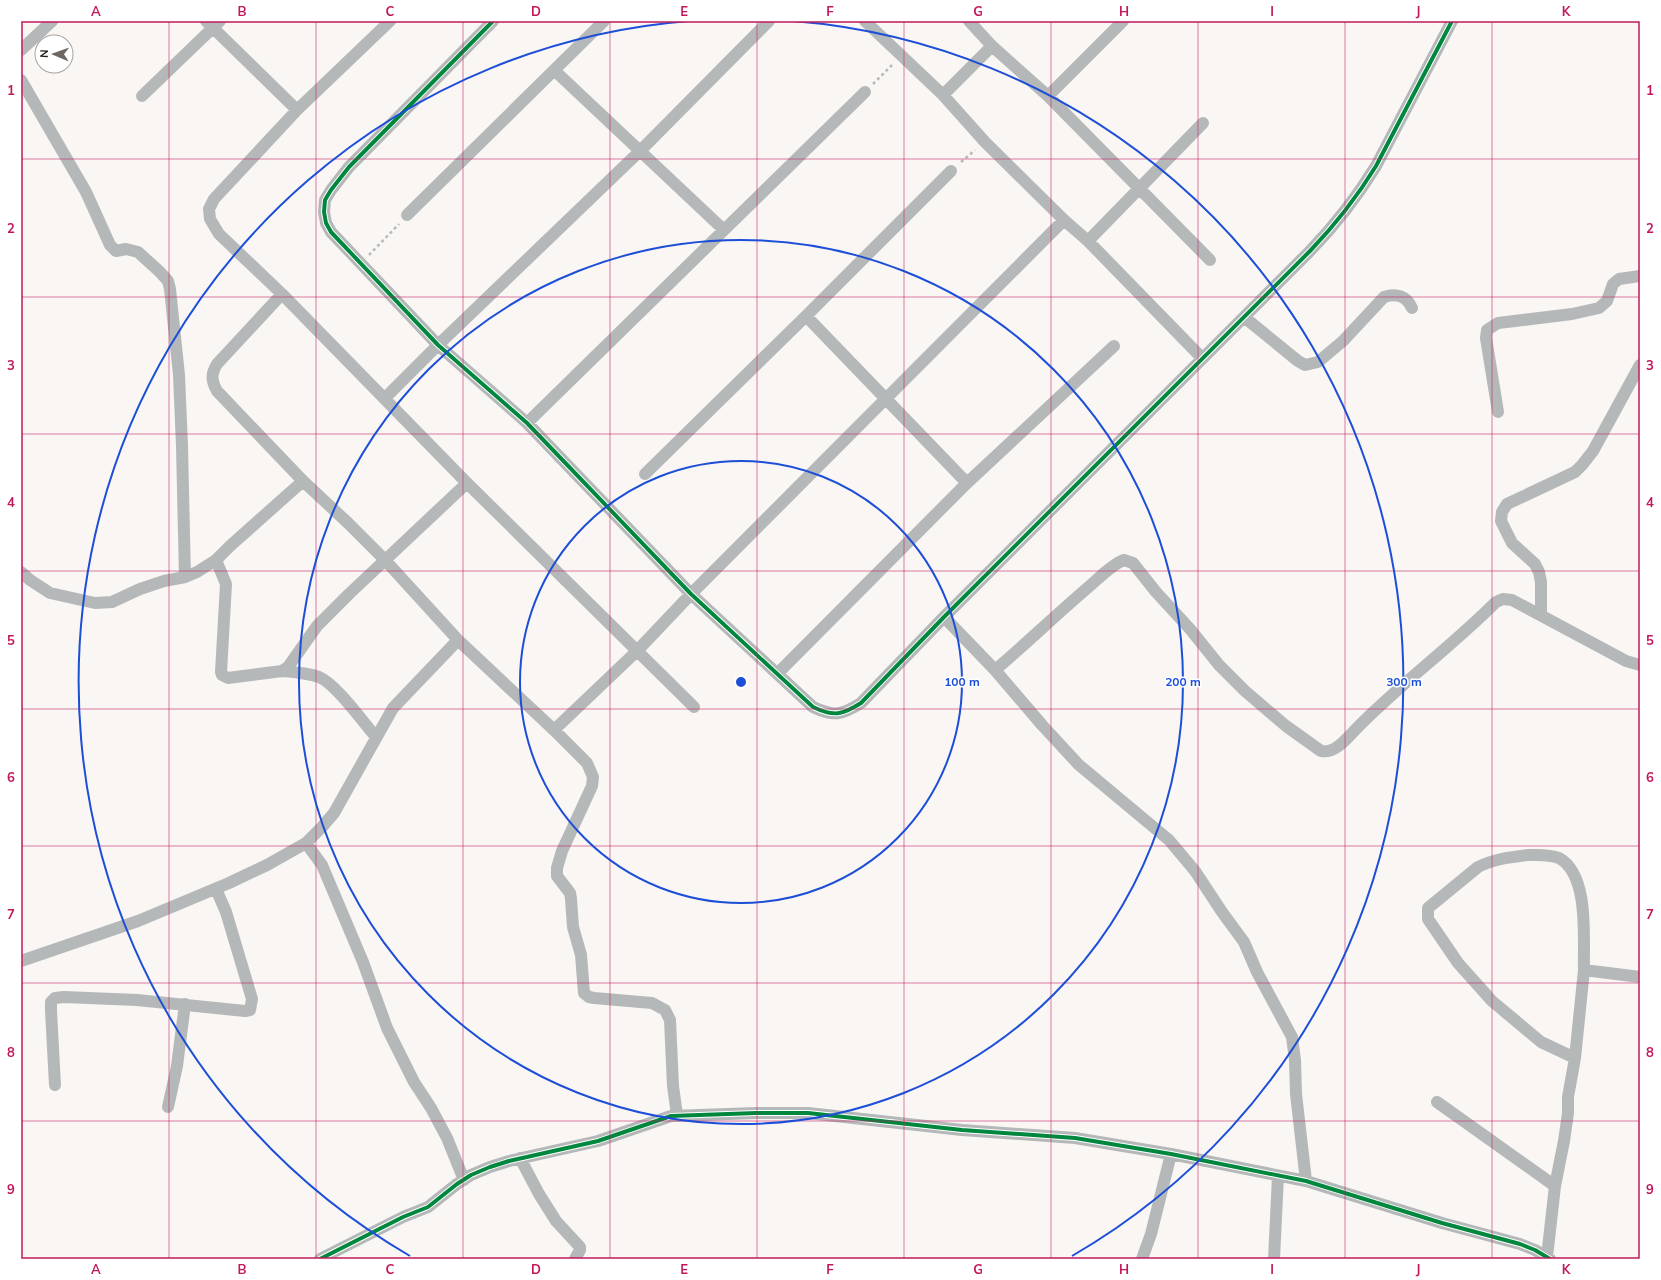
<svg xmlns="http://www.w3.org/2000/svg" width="1661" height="1280" viewBox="0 0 1661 1280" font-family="Mulish,sans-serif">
  <rect width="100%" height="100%" fill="#f9f6f4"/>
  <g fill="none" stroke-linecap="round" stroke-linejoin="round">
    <path stroke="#b8b9b8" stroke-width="2.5" stroke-dasharray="3 3" stroke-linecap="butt" d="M873,84L892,65
      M961,162L975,150
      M369,255L399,224"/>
    <path stroke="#b5b8b9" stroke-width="12" d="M206,21L297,110
      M390,21L297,110L214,199L209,209L210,219L219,234L282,294L467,483L694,707
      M493,21L349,167L331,190L325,200L324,212L326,223L331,232L438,345L527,423L691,594L813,707C834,717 842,715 861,703L944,617L1310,251C1335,225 1357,197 1376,166L1452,21
      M865,21L943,95L985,142L1064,220L1088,241L1202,358
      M969,21L992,46L1048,96L1210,260
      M21,50L52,21
      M554,70L724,230
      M21,80L86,192L110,245L116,251L126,249L138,252L160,272L168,281L170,289L179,375L182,446L185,577
      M943,95L992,46
      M142,96L220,21
      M1048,96L1123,21
      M407,215L604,21
      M1088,241L1203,123
      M282,294L217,364C211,374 211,380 217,391L303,481L348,523L385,560L458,640L554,730L587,763L593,777L592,786L562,851L557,868V876L570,893L571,899L573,927L581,955L584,993L589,997L594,998L652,1003L665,1010L670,1020L673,1086L677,1115
      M806,316L967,483
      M1244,317L1298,361L1305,365L1318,362L1343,341L1384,297C1396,293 1407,296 1412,308
      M385,398L438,345L640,151L769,21
      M1498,412L1486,338L1487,330L1498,323L1572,314L1599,308L1607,301L1613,284L1619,279L1640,276
      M527,423L865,92
      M645,474L806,316L951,171
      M216,560L226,584L221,672L222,675L228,678L282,671L288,667L317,626L349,594L467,483
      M21,572L30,580L50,593L95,603L112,602L140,589L164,581L185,577L197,572L216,560L230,546L303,481
      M1541,615V582L1539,572L1535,564L1512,543L1501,521L1502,512L1507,504L1575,472L1582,465L1593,451L1640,365
      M944,617L995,670L1042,725L1079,765L1169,840L1195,871L1222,912L1244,942L1257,972L1292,1037L1295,1060L1296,1094L1306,1181
      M995,670C1028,642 1059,612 1092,584C1101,576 1113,564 1124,560L1133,563L1156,592L1190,629L1219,665L1245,691L1286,726L1321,751C1335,754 1347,738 1356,729C1400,684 1451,647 1496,602L1503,599L1512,600L1626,661L1640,665
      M282,671C294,672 307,673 319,677C336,684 363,722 376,737
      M778,673L967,483L1114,346
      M554,730L637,651L691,594L1064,220
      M306,843L322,865L363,962L387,1028L414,1082L431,1108L447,1138L464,1180
      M21,961L138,921L229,883L267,865L306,843L322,827L334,813L393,708L458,640
      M1575,1058L1541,1042L1492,1001L1458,963L1428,919V908L1478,867C1494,859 1511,857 1528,855C1538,855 1549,854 1559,858C1590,875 1583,940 1584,970
      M55,1085L51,1011V1002L55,998L64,997L137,1000L245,1011L250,1010L252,999L226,912L216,889
      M1437,1102L1555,1186
      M168,1107L177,1066L185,1004
      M520,1158L539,1194L556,1221L580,1247V1250L575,1259
      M1547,1257L1555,1186L1564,1141L1568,1113V1097L1575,1058L1584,970L1640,977
      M320,1259L403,1217L428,1207L457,1184L471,1175L490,1167L509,1161L598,1141L671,1116L756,1113H808L962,1130L1075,1138L1171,1154L1306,1181L1442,1223L1520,1244L1535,1250L1550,1259
      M1142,1259L1151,1234L1171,1154
      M1274,1259L1278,1176"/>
    <defs>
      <path id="cycleway" d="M493,21L349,167L331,190L325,200L324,212L326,223L331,232L438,345L527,423L691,594L813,707C834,717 842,715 861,703L944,617L1310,251C1335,225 1357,197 1376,166L1452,21
        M320,1259L403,1217L428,1207L457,1184L471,1175L490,1167L509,1161L598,1141L671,1116L756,1113H808L962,1130L1075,1138L1171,1154L1306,1181L1442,1223L1520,1244L1535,1250L1550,1259"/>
    </defs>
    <use href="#cycleway" stroke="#fff" stroke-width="6"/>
    <use href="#cycleway" stroke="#00873e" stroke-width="4"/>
  </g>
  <path fill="none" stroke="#c2185b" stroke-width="1" stroke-opacity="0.55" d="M169,21V1259M316,21V1259M463,21V1259M610,21V1259M757,21V1259M904,21V1259M1051,21V1259M1198,21V1259M1345,21V1259M1492,21V1259M21,159H1640M21,297H1640M21,434H1640M21,571H1640M21,709H1640M21,846H1640M21,983H1640M21,1121H1640"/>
  <g fill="none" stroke="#1d4ed8" stroke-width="2">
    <circle cx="741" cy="682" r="221"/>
    <circle cx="741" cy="682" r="442"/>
    <path d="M410 1256A663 663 0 0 1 689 21M793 21A663 663 0 0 1 1072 1256"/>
  </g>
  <circle cx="741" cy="682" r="6" fill="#1d4ed8" stroke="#fff" stroke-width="2"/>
  <g font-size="12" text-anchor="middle" font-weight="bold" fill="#1d4ed8" stroke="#fff" stroke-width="3" stroke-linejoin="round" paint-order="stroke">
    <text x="962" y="686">100 m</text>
    <text x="1183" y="686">200 m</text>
    <text x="1404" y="686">300 m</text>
  </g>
  <rect width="1661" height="1280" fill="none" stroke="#ffffff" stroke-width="44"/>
  <g transform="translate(54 54) rotate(272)"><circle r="19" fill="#ffffff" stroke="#a7a3a1"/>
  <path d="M0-3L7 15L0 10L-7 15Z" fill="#6e6662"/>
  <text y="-6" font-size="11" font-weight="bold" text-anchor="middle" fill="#231914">N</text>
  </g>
  <rect x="22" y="22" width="1617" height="1236" fill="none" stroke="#c2185b" stroke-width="1.5"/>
  <g font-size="13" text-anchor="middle" font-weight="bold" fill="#c2185b">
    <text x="96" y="16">A</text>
    <text x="242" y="16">B</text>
    <text x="390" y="16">C</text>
    <text x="536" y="16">D</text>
    <text x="684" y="16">E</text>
    <text x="830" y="16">F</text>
    <text x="978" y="16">G</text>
    <text x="1124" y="16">H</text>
    <text x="1272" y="16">I</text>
    <text x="1418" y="16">J</text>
    <text x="1566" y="16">K</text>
    <text x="11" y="95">1</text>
    <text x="1650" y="95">1</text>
    <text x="11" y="233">2</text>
    <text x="1650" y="233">2</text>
    <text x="11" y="370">3</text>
    <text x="1650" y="370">3</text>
    <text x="11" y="507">4</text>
    <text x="1650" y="507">4</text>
    <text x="11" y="645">5</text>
    <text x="1650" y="645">5</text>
    <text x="11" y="782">6</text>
    <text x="1650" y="782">6</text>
    <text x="11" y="919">7</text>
    <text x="1650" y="919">7</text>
    <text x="11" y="1057">8</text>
    <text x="1650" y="1057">8</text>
    <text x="11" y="1194">9</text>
    <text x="1650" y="1194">9</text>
    <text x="96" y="1274">A</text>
    <text x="242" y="1274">B</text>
    <text x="390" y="1274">C</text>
    <text x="536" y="1274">D</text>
    <text x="684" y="1274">E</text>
    <text x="830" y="1274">F</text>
    <text x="978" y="1274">G</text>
    <text x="1124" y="1274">H</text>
    <text x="1272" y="1274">I</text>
    <text x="1418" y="1274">J</text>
    <text x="1566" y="1274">K</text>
  </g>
</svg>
